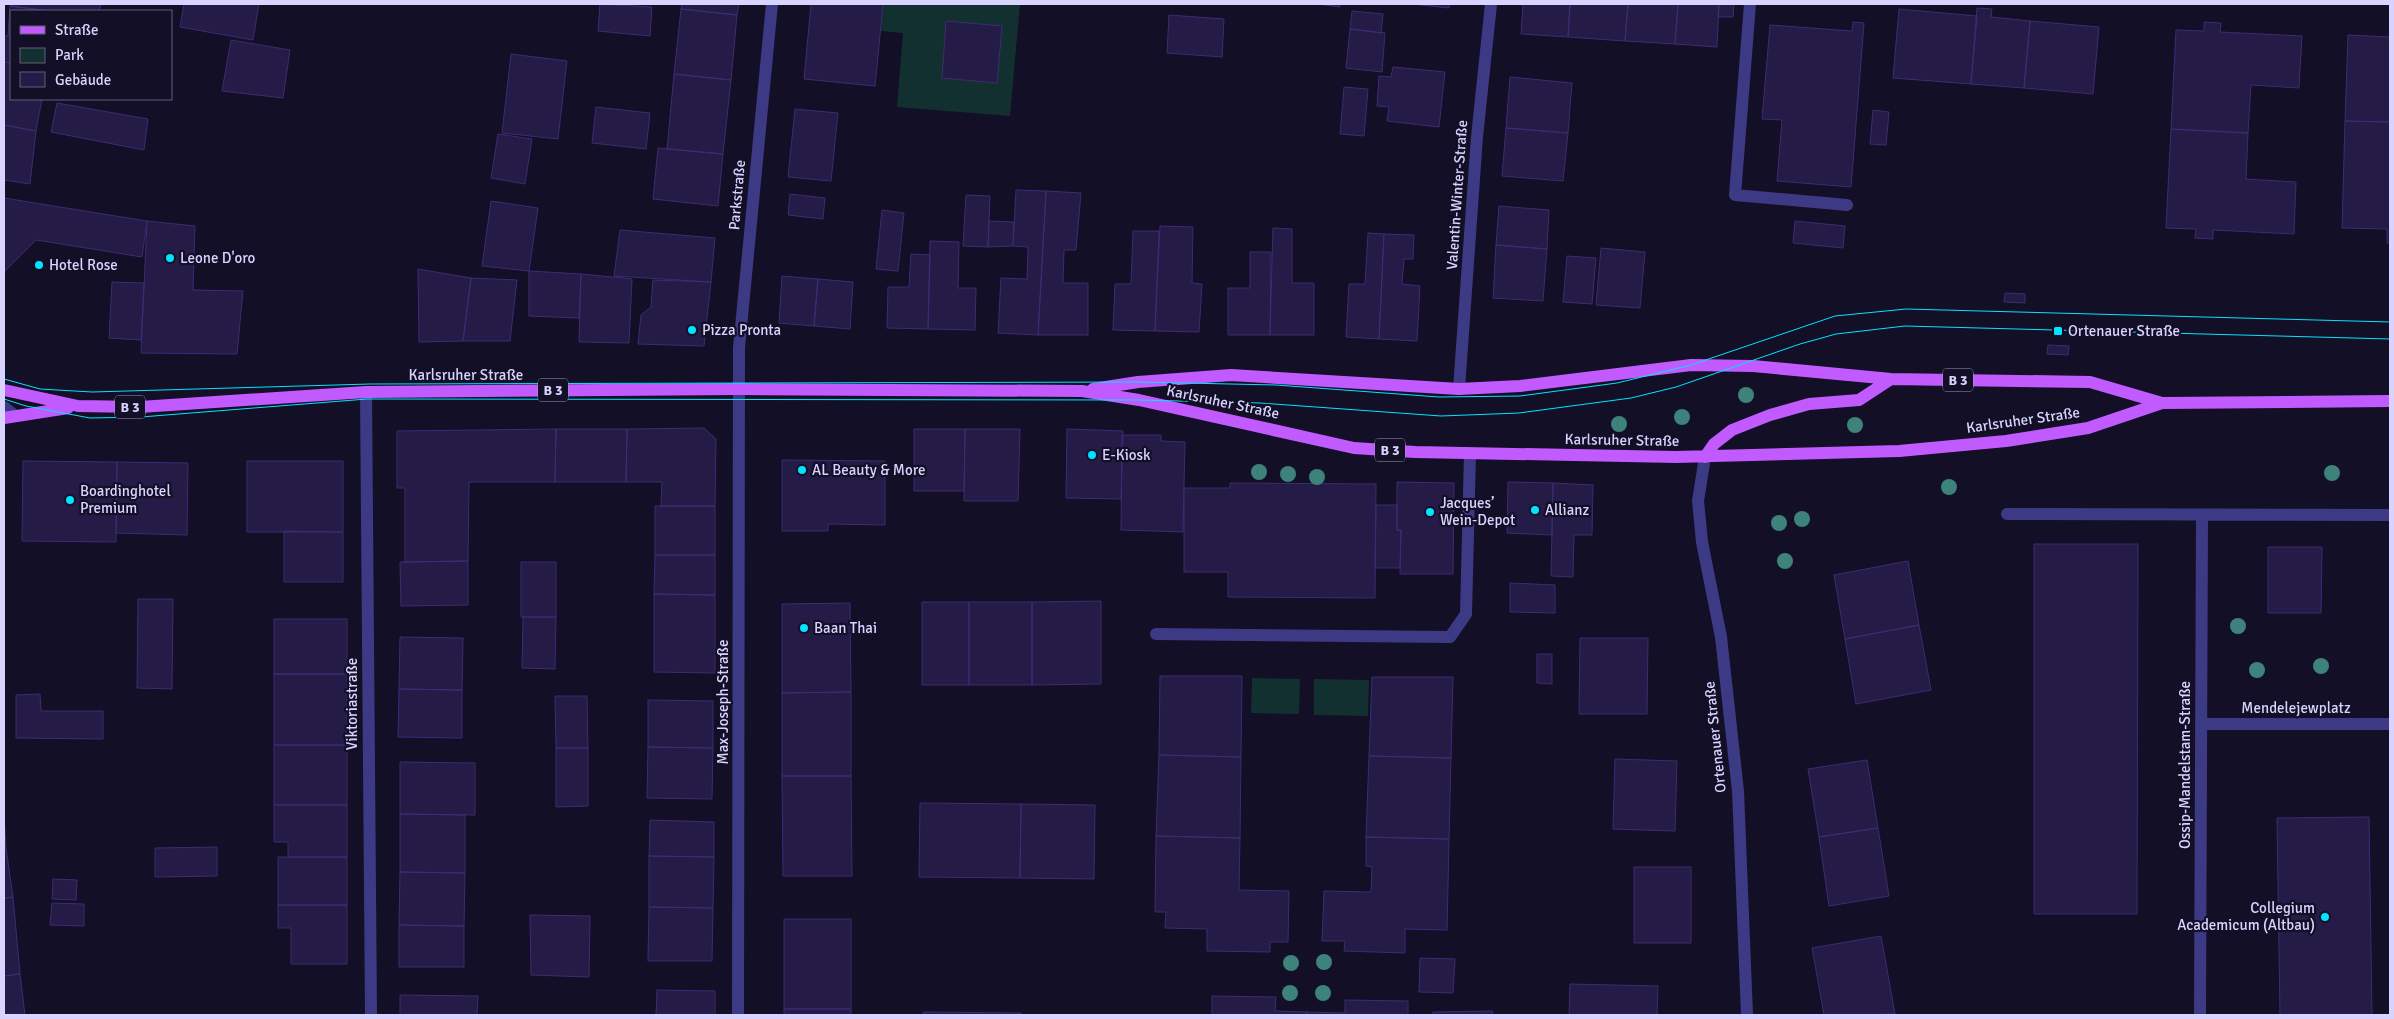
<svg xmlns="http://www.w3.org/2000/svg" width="2394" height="1019" viewBox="0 0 2394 1019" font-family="Signika,sans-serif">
  <rect width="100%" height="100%" fill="#130f26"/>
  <path fill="#12302f" d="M883,4H1020L1010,116L897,107L903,33L881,31Z
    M1252,678L1300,679L1299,714L1251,713Z
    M1314,679L1369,680L1368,716L1314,715Z"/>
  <path fill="#241b47" stroke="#3b2d73" d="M11,4H101L99,11H49L10,6Z
    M184,4H259L253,40L180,27Z
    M600,4L652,7L650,36L598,31Z
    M682,4H739L737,15L681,9Z
    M811,4H883L875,86L804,79Z
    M1318,4H1340V7Z
    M1412,4H1450L1449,8Z
    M1523,4H1570L1568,37L1521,34Z
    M1570,4H1628L1625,41L1568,37Z
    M1628,4H1678L1675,44L1625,41Z
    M1678,4H1719L1717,47L1675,44Z
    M1719,4H1734L1733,17H1718Z
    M10,6L49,11H11V63L4,62V36H8Z
    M1977,8L1992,9L1991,17L2030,21L2024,88L1971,84Z
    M681,9L737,15L731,80L674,74Z
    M1899,9L1977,16L1971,84L1893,78Z
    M1352,11L1383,14L1381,33L1350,29Z
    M1169,15L1224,19L1222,57L1167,53Z
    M946,21L1002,26L997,83L942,78Z
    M2030,21L2099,27L2093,94L2024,88Z
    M1853,22L1864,23L1851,187L1777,181L1782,120L1762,119L1770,25L1852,31Z
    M2204,22L2221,23L2220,32L2302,36L2299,88L2251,85L2248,133L2171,129L2176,30L2204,31Z
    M1350,29L1385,33L1382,72L1346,68Z
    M2348,35L2390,37V122L2345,121Z
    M231,40L290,50L283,98L222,91Z
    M511,54L567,61L558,139L502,133Z
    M4,62L11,63V99H42L36,131L4,125Z
    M1393,67L1445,72L1439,127L1387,121L1389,107L1377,106L1379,76L1391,77Z
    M674,74L731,80L723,154L667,149Z
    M1510,77L1572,83L1568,133L1506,128Z
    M1344,87L1368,89L1364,136L1340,134Z
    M57,103L148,119L144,150L51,132Z
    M596,107L650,113L646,149L592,143Z
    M795,109L838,113L831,181L788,177Z
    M1873,110L1889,112L1886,145L1870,144Z
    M2345,121L2390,122V243H2387V229L2342,228Z
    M4,125L36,131L30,184L4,180Z
    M1506,128L1568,133L1563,181L1502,176Z
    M2171,129L2248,133L2246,179L2296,182L2294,234L2213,230V239L2195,238L2196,229L2166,228Z
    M498,134L532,139L525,184L491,178Z
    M658,148L723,154L718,206L653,199Z
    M1016,190L1046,191L1038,335L998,333L1001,278L1027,279L1028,247L1013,246Z
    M1046,191L1081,193L1076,250H1064L1063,283H1088V335H1038Z
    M790,194L825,198L823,219L788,215Z
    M966,195L990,196L988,247L963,246Z
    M4,198L147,221L142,257L36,240L4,272Z
    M491,201L538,208L529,271L482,266Z
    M1499,206L1549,210L1547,249L1496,245Z
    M882,210L904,213L898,271L876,269Z
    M147,221L195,226L193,290L243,291L237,354L141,353Z
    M989,221L1014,222L1013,246L988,247Z
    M1795,221L1845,226L1843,248L1793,243Z
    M1160,226L1193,227L1192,283L1202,284L1199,332L1155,331Z
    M1273,228L1292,229V283H1314V335H1270Z
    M620,230L715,238L711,282L614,276Z
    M1133,231H1159L1155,331L1113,330L1115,284H1131Z
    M1368,233L1384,234L1379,339L1346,337L1349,284H1365Z
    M1384,234L1414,235L1413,259H1404L1402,284L1420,286L1417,341L1379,339Z
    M930,241L959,242L958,288H976L975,330L928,329Z
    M1496,245L1547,249L1543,301L1493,298Z
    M1601,248L1645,252L1640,308L1596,305Z
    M1250,252H1271L1270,335H1228V288H1250Z
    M911,254L930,255L928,329L887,328L888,287H909Z
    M1567,256L1596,258L1592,304L1563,302Z
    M418,269L471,278L463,341L419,342Z
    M529,271L581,274L579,318L529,316Z
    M581,274L632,279L629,343L579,342Z
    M782,276L818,279L814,326L779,323Z
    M471,278L517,280L510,341H463Z
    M818,279L853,282L850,329L814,326Z
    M653,280L711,282L704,346L638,344L641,315L651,307Z
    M112,282L144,283L141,340L109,338Z
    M2005,293L2025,294V303L2004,302Z
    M2048,345L2069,346L2068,355L2047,354Z
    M704,428L716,439L715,506H661L662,482H626L627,429Z
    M556,429L555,482H469L468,561L405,562V488H397V431Z
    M556,429H627L626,482H555Z
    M914,429H965L964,491H914Z
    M965,429H1020L1018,501H964Z
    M1067,429L1123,431L1121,499L1066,498Z
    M1122,435H1161V441L1185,442L1183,532L1121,530Z
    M782,460L885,461V525L828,524V531H782Z
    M23,461L117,462L116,542L22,541Z
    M247,461H343V532H247Z
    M117,462L188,463L187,535L116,533Z
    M1397,482L1454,483L1453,574H1400L1401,530H1397Z
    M1508,482L1553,483L1552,535L1507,533Z
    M1230,483L1376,484L1375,598L1228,597V572H1184V488H1230Z
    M1553,483L1593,485L1592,535H1574L1573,577L1551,576Z
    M1376,505H1397V530H1401L1400,568H1375Z
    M655,506H715V555H655Z
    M284,531L343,532V582H284Z
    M2034,544H2138L2137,914H2034Z
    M2268,547H2322L2321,613H2268Z
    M655,555H715V595L654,594Z
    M468,561V605L401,606L400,562Z
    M1908,561L1919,625L1845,639L1834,575Z
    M521,562H556V617H521Z
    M1510,583L1555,585V613L1510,612Z
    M654,594L715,595V673L654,672Z
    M138,599H173L172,689L137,688Z
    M1101,601V684L1032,685V602Z
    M922,602H969V685H922Z
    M969,602H1032V685H969Z
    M850,603L851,692L782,693V604Z
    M523,617H556L555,669L522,668Z
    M274,619H347V674H274Z
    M1919,625L1931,690L1856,704L1845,639Z
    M400,637L463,638L462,690L399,689Z
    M1580,638H1648L1647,714H1579Z
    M1537,654H1552V684L1537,683Z
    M274,674H347V745H274Z
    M1160,676H1242L1241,757L1159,755Z
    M1372,677H1453L1451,758L1369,756Z
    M399,689L462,690V738L398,737Z
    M851,692V776H782V693Z
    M40,694L41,711H103V739L16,738V695Z
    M555,696H587L588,748H556Z
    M648,700L713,701V748L648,747Z
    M274,745H347V805H274Z
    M648,747L713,748L712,799L647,798Z
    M556,748H588V806L556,807Z
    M1159,755L1241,757L1240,838L1156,836Z
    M1369,756L1451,758L1449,839L1366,837Z
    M1615,759L1677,761L1675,831L1613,829Z
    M1867,760L1878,828L1819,837L1808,769Z
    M400,762L475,763V815L400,814Z
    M782,776H851L852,876H783Z
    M920,803L1021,804L1020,878L919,877Z
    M1021,804L1095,805L1094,879L1020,878Z
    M274,805H347V857H288V842H274Z
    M4,814L6,848H4Z
    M400,814L465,815V873L400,872Z
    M2369,817L2372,1015H2280L2277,818Z
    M650,820L714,822V857L649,856Z
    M1878,828L1889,896L1829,906L1819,837Z
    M1156,836L1240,838L1239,890L1289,891L1288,942H1270V952L1207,951V929L1165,928L1166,912H1155Z
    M1366,837L1449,839L1447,930L1405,929V953L1344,951L1345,941H1322L1324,891L1371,892L1372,867L1366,866Z
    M217,847V876L155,877V848Z
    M4,848H6L13,897L4,898Z
    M649,856L714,857L713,908L649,907Z
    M278,857H347V905H278Z
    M1634,867H1691V943H1634Z
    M400,872L465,873L464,926L399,925Z
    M53,879L77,880L76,900L52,899Z
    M13,897L20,974L4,976V898Z
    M52,903L84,904V926L50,925Z
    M278,905H347V964H291V928H278Z
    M649,907L713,908L712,961H648Z
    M530,915L590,916L589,977L531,975Z
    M784,919H851V1009H784Z
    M399,925L464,926V967H399Z
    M1881,936L1895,1014L1824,1015L1812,948Z
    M1420,958L1455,959L1453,993L1419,992Z
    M20,974L25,1015H4V976Z
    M1570,984L1658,986L1657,1015H1569Z
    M657,990L715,991V1015H656Z
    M400,995L478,996L477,1015H400Z
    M1212,996L1276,997L1275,1011L1307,1012V1015H1212Z
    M1345,1000L1408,1001V1015H1307V1012L1345,1013Z
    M784,1009H851V1015H784Z
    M1492,1011L1493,1015H1433V1012Z
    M923,1012L1021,1013V1015H923Z"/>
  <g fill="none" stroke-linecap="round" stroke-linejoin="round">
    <path stroke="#3d3a85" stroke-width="12" d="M1750,4L1735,195L1847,205
      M1459,389L1477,137L1491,4
      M366,392L371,1015
      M4,407L15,416
      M1705,457L1698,501L1702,542L1721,637L1738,791L1747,1015
      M2007,514L2390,515
      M1156,634L1450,637L1466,614L1470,454
      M2201,724H2390
      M738,1015L739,348L772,4
      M2200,1015L2202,515"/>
    <path stroke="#c25bff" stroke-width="12" d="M1093,389L1138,382L1231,375L1459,389L1520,386L1691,365L1753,366L1891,379L2090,382L2162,403
      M4,390L78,406L140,407L366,392L739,389L1082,391L1139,400L1354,448L1415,452L1676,457L1899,451L2006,441L2088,428L2162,403L2390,401
      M4,418L68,408
      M1705,457L1714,444L1732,430L1770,415L1809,404L1859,400L1891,379"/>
    <path stroke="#00e5ff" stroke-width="1" d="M4,379L40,389L92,392L370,384L1138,382L1276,385L1439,397L1520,396L1617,383L1691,365L1835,316L1906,309L2390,322
      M4,399L26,406L90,418L141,417L367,399L1139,400L1260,403L1441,416L1519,413L1631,398L1676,387L1800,344L1836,334L1905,326L2390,339"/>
  </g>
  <g fill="#3d827b">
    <circle cx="1746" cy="395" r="8"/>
    <circle cx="1682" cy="417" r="8"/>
    <circle cx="1619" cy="424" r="8"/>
    <circle cx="1855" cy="425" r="8"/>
    <circle cx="1259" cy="472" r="8"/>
    <circle cx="2332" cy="473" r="8"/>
    <circle cx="1288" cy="474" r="8"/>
    <circle cx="1317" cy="477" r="8"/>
    <circle cx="1949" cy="487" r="8"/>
    <circle cx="1802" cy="519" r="8"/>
    <circle cx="1779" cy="523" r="8"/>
    <circle cx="1785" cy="561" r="8"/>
    <circle cx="2238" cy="626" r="8"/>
    <circle cx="2321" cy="666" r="8"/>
    <circle cx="2257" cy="670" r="8"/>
    <circle cx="1324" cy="962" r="8"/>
    <circle cx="1291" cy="963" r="8"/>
    <circle cx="1290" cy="993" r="8"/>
    <circle cx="1323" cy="993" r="8"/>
  </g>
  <g fill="#00e5ff" stroke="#130f26" stroke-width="2">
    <circle cx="170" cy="258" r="5"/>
    <circle cx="39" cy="265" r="5"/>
    <circle cx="692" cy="330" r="5"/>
    <rect x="2053" y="326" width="10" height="10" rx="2.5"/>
    <circle cx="1092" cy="455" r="5"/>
    <circle cx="802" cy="470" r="5"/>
    <circle cx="70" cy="500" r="5"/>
    <circle cx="1535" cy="510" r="5"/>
    <circle cx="1430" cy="512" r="5"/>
    <circle cx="804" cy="628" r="5"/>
    <circle cx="2325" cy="917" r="5"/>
  </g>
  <g text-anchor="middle" stroke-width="4.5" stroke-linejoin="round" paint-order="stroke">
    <g fill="#130f26" stroke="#9e99be" stroke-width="1">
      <rect x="1943" y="368.5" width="30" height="23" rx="4"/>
      <rect x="538" y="378.5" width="30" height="23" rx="4"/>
      <rect x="115" y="395.5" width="30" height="23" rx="4"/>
      <rect x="1375" y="438.5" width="30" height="23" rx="4"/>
    </g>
    <g font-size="14" font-weight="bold" fill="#d9d4ff">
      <text x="1958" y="385">B 3</text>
      <text x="553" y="395">B 3</text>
      <text x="130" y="412">B 3</text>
      <text x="1390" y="455">B 3</text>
    </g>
    <g font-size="15" fill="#d9d4ff" stroke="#130f26">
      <text transform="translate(737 195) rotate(-85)" y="5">Parkstraße</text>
      <text transform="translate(1457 195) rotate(-86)" y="5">Valentin-Winter-Straße</text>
      <text x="466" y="380">Karlsruher Straße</text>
      <text transform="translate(1223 402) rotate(12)" y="5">Karlsruher Straße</text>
      <text transform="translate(2023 420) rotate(-8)" y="5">Karlsruher Straße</text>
      <text transform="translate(1622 440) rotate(1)" y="5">Karlsruher Straße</text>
      <text transform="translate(723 702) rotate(-90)" y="5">Max-Joseph-Straße</text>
      <text transform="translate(352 704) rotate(-90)" y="5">Viktoriastraße</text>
      <text x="2296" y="713">Mendelejewplatz</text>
      <text transform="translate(1715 737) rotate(-96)" y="5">Ortenauer Straße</text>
      <text transform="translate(2185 765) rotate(-90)" y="5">Ossip-Mandelstam-Straße</text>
    </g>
    <g font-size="15" fill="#d9d4ff" stroke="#130f26" text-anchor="start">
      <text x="180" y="263">Leone D'oro</text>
      <text x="49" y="270">Hotel Rose</text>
      <text x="702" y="335">Pizza Pronta</text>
      <text x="2068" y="336">Ortenauer Straße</text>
      <text x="1102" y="460">E-Kiosk</text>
      <text x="812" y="475">AL Beauty &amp; More</text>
      <text x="80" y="496">Boardinghotel<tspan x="80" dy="17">Premium</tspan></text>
      <text x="1440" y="508">Jacques’<tspan x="1440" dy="17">Wein-Depot</tspan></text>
      <text x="1545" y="515">Allianz</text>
      <text x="814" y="633">Baan Thai</text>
      <text x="2315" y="913" text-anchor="end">Collegium<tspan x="2315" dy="17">Academicum (Altbau)</tspan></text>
    </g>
  </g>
  <rect width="2394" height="1019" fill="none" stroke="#d9d4ff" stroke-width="10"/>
  <rect x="10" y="10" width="162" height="90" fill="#130f26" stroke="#625e7d"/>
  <rect x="20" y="26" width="25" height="8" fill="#c25bff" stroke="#625e7d"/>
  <text x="55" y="35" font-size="15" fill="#d9d4ff">Straße</text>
  <rect x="20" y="48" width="25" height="15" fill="#12302f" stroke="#625e7d"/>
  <text x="55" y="60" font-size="15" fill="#d9d4ff">Park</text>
  <rect x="20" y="72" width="25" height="15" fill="#241b47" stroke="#625e7d"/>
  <text x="55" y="85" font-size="15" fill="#d9d4ff">Gebäude</text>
</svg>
